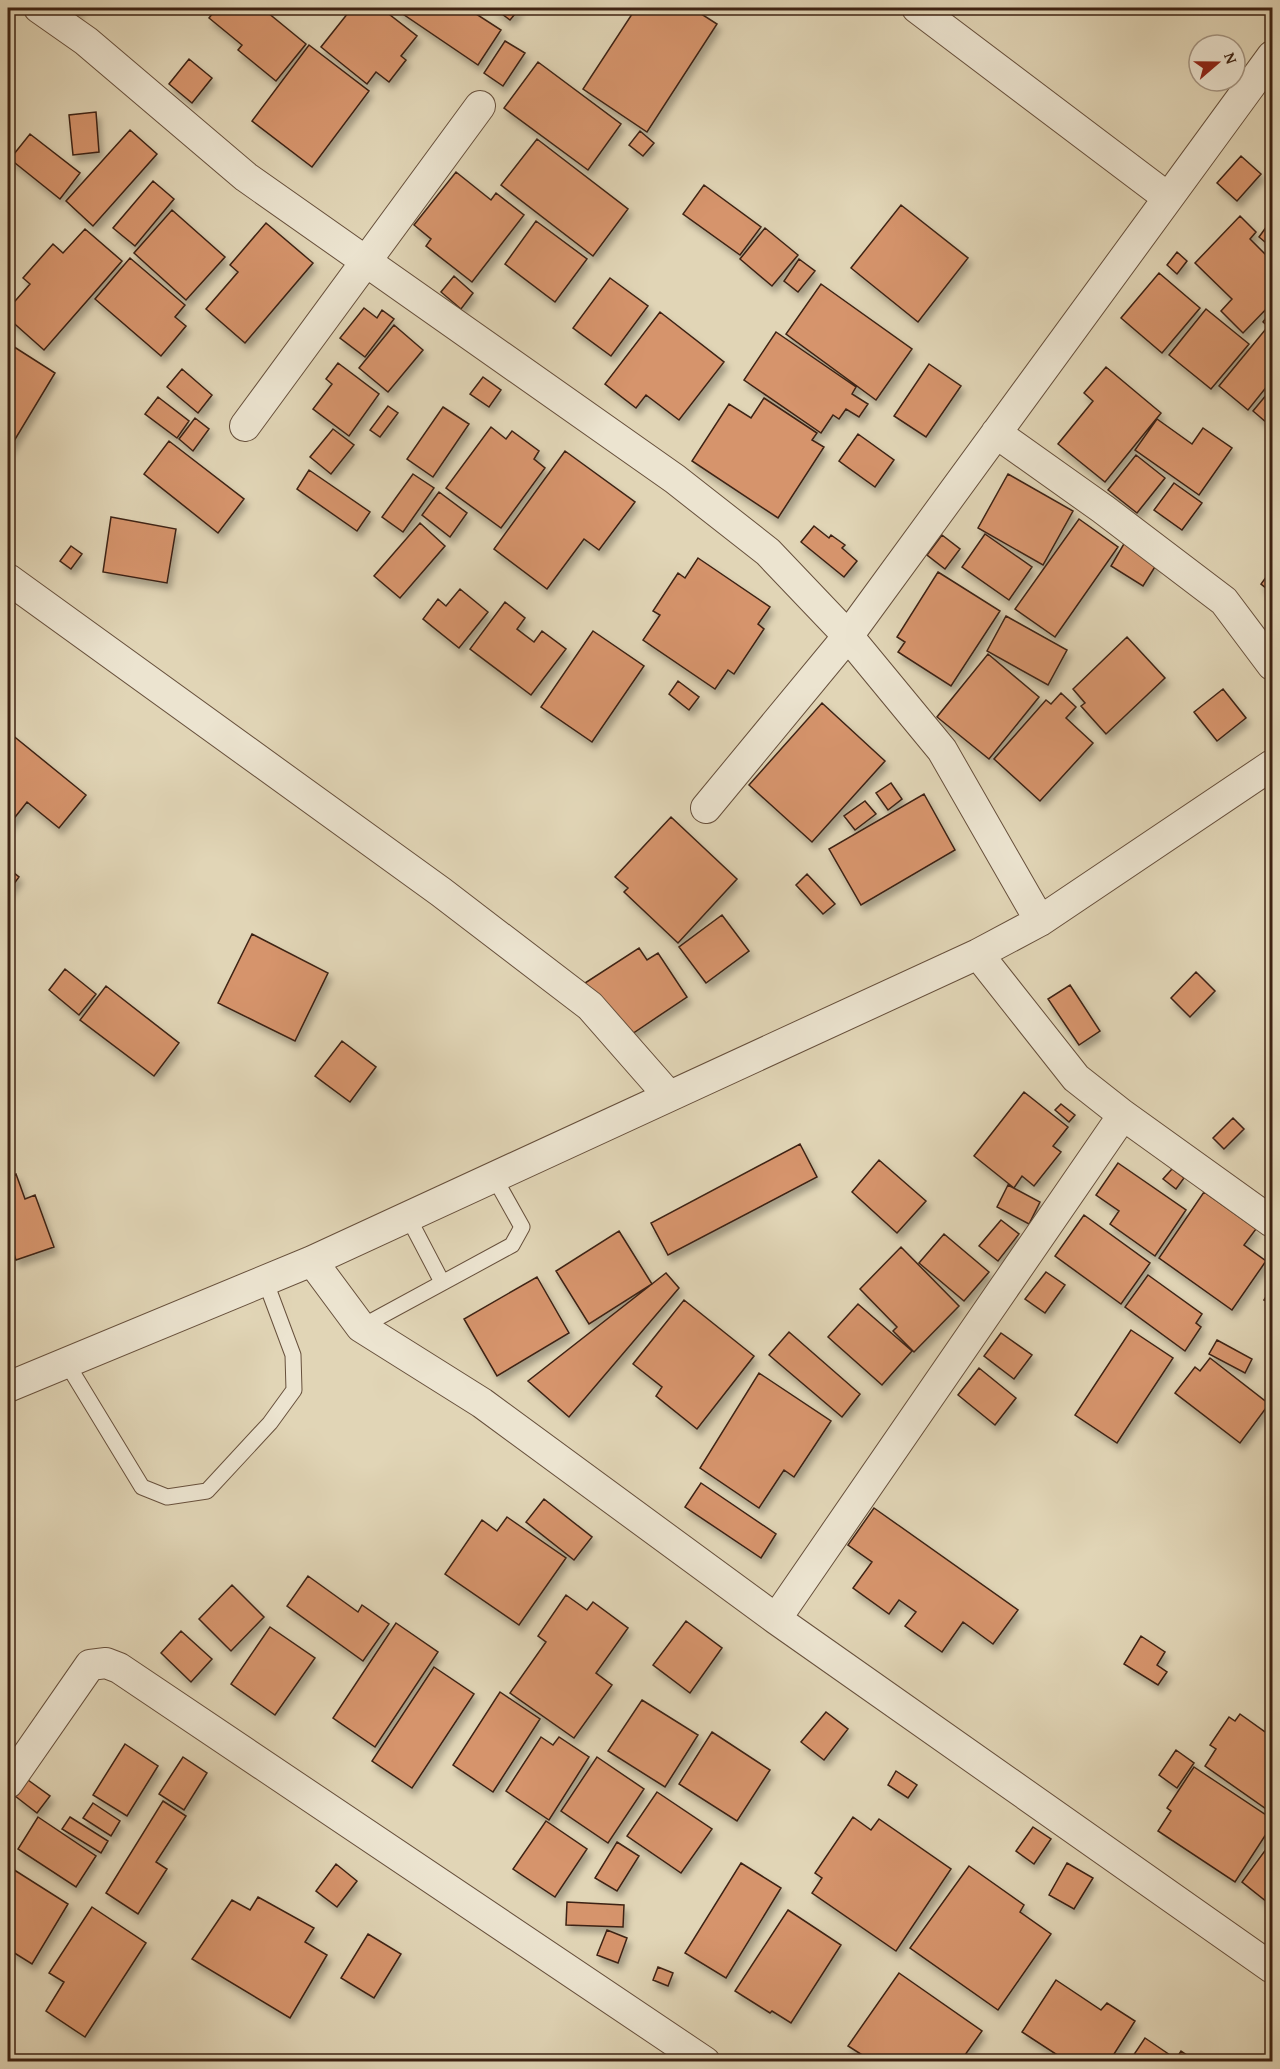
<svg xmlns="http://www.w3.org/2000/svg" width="1280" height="2069" viewBox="0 0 1280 2069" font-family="'Gentium Book Plus',serif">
  <defs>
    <filter id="shadow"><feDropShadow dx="3.5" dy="6" stdDeviation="3" flood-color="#0004"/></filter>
  </defs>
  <rect width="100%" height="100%" fill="#e1d5b6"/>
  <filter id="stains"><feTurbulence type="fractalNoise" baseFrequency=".00333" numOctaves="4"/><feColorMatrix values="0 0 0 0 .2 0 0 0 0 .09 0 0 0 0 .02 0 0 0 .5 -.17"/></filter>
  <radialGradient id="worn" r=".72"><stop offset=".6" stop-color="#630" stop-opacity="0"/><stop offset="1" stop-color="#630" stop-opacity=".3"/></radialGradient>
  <path fill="#d6946c" stroke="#3e2313" stroke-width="1.5" filter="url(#shadow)" d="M62,8H81L74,16Z
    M208,8H262L306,44L276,81L238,50L242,45L209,18L214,12Z
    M352,8H381L417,36L401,56L406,60L389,82L376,72L367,84L321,47Z
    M394,8H467L501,30L478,65Z
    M494,8H520L510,20Z
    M636,8H692L717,24L647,132L583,89Z
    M505,41L525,53L503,86L484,73Z
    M309,45L369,91L312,167L252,121Z
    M189,59L212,78L192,103L169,84Z
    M538,62L621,124L588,170L504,108Z
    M96,112L99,152L73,155L69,115Z
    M130,130L157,154L93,226L66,201Z
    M640,131L654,143L643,156L629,145Z
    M30,134L80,173L60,199L10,159Z
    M537,139L628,209L593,256L501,185Z
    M1241,156L1261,174L1237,201L1217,183Z
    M456,172L491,200L496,193L524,215L472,282L426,246L431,239L414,225Z
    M153,181L174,199L135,246L113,228Z
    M704,185L761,227L740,255L683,214Z
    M901,205L968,258L918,322L851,268Z
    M172,210L225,257L186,300L134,253Z
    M1240,216L1256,232L1250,239L1272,261V303L1243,333L1221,311L1232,299L1195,263Z
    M1272,219V248L1259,237Z
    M536,221L587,259L555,302L505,264Z
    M266,223L313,263L245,343L206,309L238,272L230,265Z
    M765,228L798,255L772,286L740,259Z
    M85,229L122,261L44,350L8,318V309L30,284L23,278L53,244L63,253Z
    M1177,252L1187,261L1177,274L1167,265Z
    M130,258L185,305L175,317L186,326L161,356L95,299Z
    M799,259L815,271L798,292L784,281Z
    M1159,273L1200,308L1162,353L1121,318Z
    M454,276L473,293L461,309L441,292Z
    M610,278L648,306L611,356L573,328Z
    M821,284L912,349L876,400L786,334Z
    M364,308L377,318L382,310L394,319L365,357L340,338Z
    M1206,309L1249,344L1211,389L1169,355Z
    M1272,310V330L1263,322Z
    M660,312L724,362L679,420L646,395L636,408L605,384Z
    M394,325L423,350L388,392L359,368Z
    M1265,330L1272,336V380L1248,410L1219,386Z
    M776,332L856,387L852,394L868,404L859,417L846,409L839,419L833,415L821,433L744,380Z
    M8,343L55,373L8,451Z
    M338,363L379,394L349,436L313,409L332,384L326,379Z
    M929,364L961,386L926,437L894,416Z
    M1106,367L1161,413L1105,482L1058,444L1093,401L1084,393Z
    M182,369L212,395L198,413L167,387Z
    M483,377L501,390L489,407L470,394Z
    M1272,388V416L1267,423L1253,411Z
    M158,397L189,421L177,438L145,414Z
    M764,398L817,433L812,440L824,447L778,518L692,461L729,404L751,418Z
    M388,406L398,413L380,437L370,430Z
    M443,407L469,424L433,477L407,459Z
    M195,418L209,429L193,451L179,439Z
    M1157,419L1192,444L1203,428L1232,448L1199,495L1135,450Z
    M491,427L506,439L512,431L539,451L534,459L545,468L501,528L446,488Z
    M333,429L354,445L331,474L310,457Z
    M858,434L894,460L875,487L839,461Z
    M169,441L244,499L218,533L144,474Z
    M565,451L635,502L599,550L584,539L547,589L494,549Z
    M1136,455L1165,478L1137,513L1108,490Z
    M309,470L370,512L357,531L297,489Z
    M413,474L434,488L403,532L382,517Z
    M1008,474L1073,511L1043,565L978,528Z
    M1174,483L1202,503L1182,530L1154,510Z
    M439,492L467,513L450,537L422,515Z
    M111,517L176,529L167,583L103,572Z
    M1079,519L1118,547L1055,637L1015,609Z
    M420,523L445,546L400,598L374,576Z
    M814,526L829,538L831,535L845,545L842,548L857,561L844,577L801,542Z
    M985,534L1032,567L1009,600L962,567Z
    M942,535L960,549L945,569L927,555Z
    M1125,542L1158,562L1143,586L1111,566Z
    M71,546L82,554L71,569L60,561Z
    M698,558L770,607L758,624L764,629L734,674L728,670L715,689L643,640L660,615L653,611L678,573L685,578Z
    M1272,569V593L1261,584Z
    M938,572L1000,611L951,686L898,652L905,642L897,637Z
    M460,589L488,612L459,648L423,619L438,599L446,606Z
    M505,602L525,618L517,629L534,642L542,631L566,649L531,695L470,649Z
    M1006,616L1067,650L1048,685L987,651Z
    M593,631L644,666L592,742L541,707Z
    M1127,637L1165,678L1106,734L1081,706L1085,703L1073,689Z
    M988,654L1039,697L989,759L937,717Z
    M678,681L699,697L689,710L669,694Z
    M1223,689L1246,718L1217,741L1194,712Z
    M1061,693L1076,707L1066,718L1093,743L1040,801L994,759L1046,700L1051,704Z
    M822,703L885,761L812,842L749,785Z
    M11,734L86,795L59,828L27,802L8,826V738Z
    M891,783L902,799L888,810L876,793Z
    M924,794L955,850L861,905L829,849Z
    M865,801L876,814L855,830L844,816Z
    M671,817L737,879L678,943L624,892L628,888L615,877Z
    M8,868L19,877L8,892Z
    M807,874L835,904L823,914L796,885Z
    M722,915L749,951L706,983L679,947Z
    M252,934L328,973L295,1041L218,1003Z
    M639,948L647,960L658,953L687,997L623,1040L585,983Z
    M65,969L96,994L79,1015L49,990Z
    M1196,972L1215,991L1190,1017L1171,998Z
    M1070,985L1100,1031L1079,1045L1048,999Z
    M106,986L179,1043L154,1076L80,1020Z
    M342,1041L376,1067L350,1102L315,1076Z
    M1024,1092L1068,1127L1053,1146L1061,1152L1034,1186L1022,1176L1014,1188L974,1156Z
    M1061,1104L1075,1115L1069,1122L1055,1110Z
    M1233,1118L1244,1129L1224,1149L1213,1138Z
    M800,1144L817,1177L668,1255L651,1223Z
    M879,1160L926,1201L897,1233L852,1192Z
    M1118,1163L1186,1210L1155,1256L1110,1224L1119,1211L1096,1195Z
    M1172,1169L1184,1178L1176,1189L1163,1179Z
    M16,1174L25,1199L35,1195L54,1247L16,1260L10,1242L8,1243V1177Z
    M1008,1185L1040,1202L1029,1224L997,1207Z
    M1204,1192L1256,1229L1244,1245L1266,1261L1232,1310L1159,1258Z
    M1084,1215L1150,1263L1121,1304L1055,1256Z
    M1001,1220L1019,1234L998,1261L979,1246Z
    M619,1231L652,1284L589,1324L556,1271Z
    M944,1234L989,1272L964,1301L919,1263Z
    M901,1247L959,1306L914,1352L893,1331L897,1327L860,1289Z
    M1046,1272L1065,1285L1045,1313L1025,1299Z
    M666,1273L679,1288L569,1417L528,1381Z
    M1148,1275L1202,1314L1196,1323L1201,1327L1185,1351L1125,1307Z
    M537,1277L569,1333L497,1376L464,1319Z
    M1272,1287V1305L1264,1300Z
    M684,1300L754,1356L697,1429L656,1396L662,1387L633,1364Z
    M858,1304L912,1351L882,1385L828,1337Z
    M1131,1330L1173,1358L1117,1443L1075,1415Z
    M789,1332L860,1394L842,1417L769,1355Z
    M1001,1333L1032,1355L1014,1379L984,1356Z
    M1217,1340L1252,1359L1245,1373L1209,1354Z
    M1210,1358L1269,1404L1240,1443L1175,1393L1195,1367L1200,1371Z
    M979,1368L1016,1398L995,1425L958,1395Z
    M759,1373L831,1421L794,1477L784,1470L759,1508L700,1468Z
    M701,1483L776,1534L761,1558L685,1507Z
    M544,1499L592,1537L574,1560L526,1522Z
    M874,1508L1018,1610L993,1644L963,1622L942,1652L905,1626L916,1612L899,1600L889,1614L853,1588L872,1562L848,1545Z
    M507,1517L566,1558L519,1625L445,1574L482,1520L497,1531Z
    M308,1576L358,1612L362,1605L389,1624L363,1661L287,1606Z
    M232,1585L264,1617L231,1651L199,1619Z
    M566,1595L587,1610L593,1602L628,1628L596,1673L612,1685L574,1738L510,1693L546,1642L538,1636Z
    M686,1621L722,1648L690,1693L653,1665Z
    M396,1623L438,1652L375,1747L333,1718Z
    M270,1627L315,1658L275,1715L231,1684Z
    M181,1631L212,1659L191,1682L161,1653Z
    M1141,1636L1165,1652L1157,1665L1167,1672L1158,1685L1124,1664Z
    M434,1667L474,1694L412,1788L372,1761Z
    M500,1692L540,1719L493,1792L453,1765Z
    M642,1700L698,1735L665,1787L608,1751Z
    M826,1712L848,1729L824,1760L801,1742Z
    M1240,1714L1272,1737V1813L1205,1766L1216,1749L1210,1745L1229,1717L1235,1721Z
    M712,1732L770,1770L737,1821L679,1784Z
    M541,1737L553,1745L559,1737L589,1757L549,1820L506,1791Z
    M125,1744L158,1766L127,1816L93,1795Z
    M1176,1750L1194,1763L1177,1788L1159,1775Z
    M183,1757L207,1773L184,1810L159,1794Z
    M597,1757L644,1789L608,1843L561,1811Z
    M1194,1767L1272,1819V1825L1235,1882L1158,1831L1171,1811L1167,1808Z
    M896,1771L917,1785L908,1798L888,1785Z
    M28,1780L50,1796L37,1813L15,1796Z
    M657,1792L712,1829L681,1873L627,1836Z
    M163,1801L186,1816L156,1862L167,1869L138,1914L106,1893Z
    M93,1803L120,1821L111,1836L83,1818Z
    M38,1817L96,1856L76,1887L18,1849Z
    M70,1817L108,1841L101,1853L62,1829Z
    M853,1817L871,1830L879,1819L951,1869L896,1951L812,1893L822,1878L815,1873Z
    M546,1821L587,1849L555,1897L513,1869Z
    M1033,1827L1051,1839L1034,1864L1016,1851Z
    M1272,1841V1906L1242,1882Z
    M617,1842L639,1856L617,1891L595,1878Z
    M741,1863L781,1888L726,1978L685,1953Z
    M1067,1863L1093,1878L1074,1909L1049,1895Z
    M336,1864L357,1881L337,1907L316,1891Z
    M8,1866L68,1904L32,1964L8,1949Z
    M969,1866L1024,1905L1020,1912L1051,1934L998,2010L910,1948Z
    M258,1897L314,1928L305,1942L327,1955L290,2018L192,1959L232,1900L250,1910Z
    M567,1902L624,1905L623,1927L566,1925Z
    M92,1907L146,1943L85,2037L46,2011L64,1982L49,1973Z
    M788,1910L841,1945L791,2023L772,2011L770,2013L735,1991Z
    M607,1930L627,1938L618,1963L597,1955Z
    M368,1934L401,1954L374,1998L341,1978Z
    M658,1967L673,1973L668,1986L653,1980Z
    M899,1973L982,2031L960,2062H860L864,2056L848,2046Z
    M1056,1980L1101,2010L1107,2003L1135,2021L1109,2062H1068L1022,2032Z
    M1145,2038L1176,2059L1181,2051L1197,2062H1129Z
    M995,2055L1004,2062H991Z
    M660,2056L669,2062H656Z"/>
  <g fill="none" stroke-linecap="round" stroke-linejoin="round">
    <defs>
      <path id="lane" d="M408,1217L442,1282
        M361,1327L512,1245L522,1227L494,1177
        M66,1362L142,1487L167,1497L207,1491L270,1423L294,1390L293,1355L265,1280"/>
      <path id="street" d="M39,8L86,41L246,177L675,479L768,552L848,636L942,750L1040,921
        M917,8L1167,197
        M245,426L480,106
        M996,433L1103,509L1224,601L1272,665
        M8,579L441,892L590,1006L669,1096
        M706,808L848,636L1272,56
        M978,954L1076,1078L1123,1115L1272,1222
        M312,1261L361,1327L482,1403L776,1619L1272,1968
        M8,1387L312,1261L978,954L1040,921L1272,765
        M776,1619L1123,1115
        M8,1783L90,1665L106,1663L119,1668L705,2062"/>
    </defs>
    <use href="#lane" stroke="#67503c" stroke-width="17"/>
    <use href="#street" stroke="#67503c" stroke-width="32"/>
    <use href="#lane" stroke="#ece4d0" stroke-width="15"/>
    <use href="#street" stroke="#ece4d0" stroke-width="30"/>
  </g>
  <rect width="1280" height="2069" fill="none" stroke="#e1d5b6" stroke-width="30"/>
  <rect x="9" y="9" width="1262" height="2051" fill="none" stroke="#3e2313" stroke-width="3"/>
  <rect x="15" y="15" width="1250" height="2039" fill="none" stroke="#3e2313" stroke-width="1.5"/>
  <g transform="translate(1217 63) rotate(70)"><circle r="28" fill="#ece4d0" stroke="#a69784" stroke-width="1.5"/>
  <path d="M0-4.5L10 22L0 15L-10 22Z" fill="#8f2418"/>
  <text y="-9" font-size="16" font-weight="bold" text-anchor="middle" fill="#3e2313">N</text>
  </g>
  <rect width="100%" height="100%" filter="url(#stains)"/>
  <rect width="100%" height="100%" fill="url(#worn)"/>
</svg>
